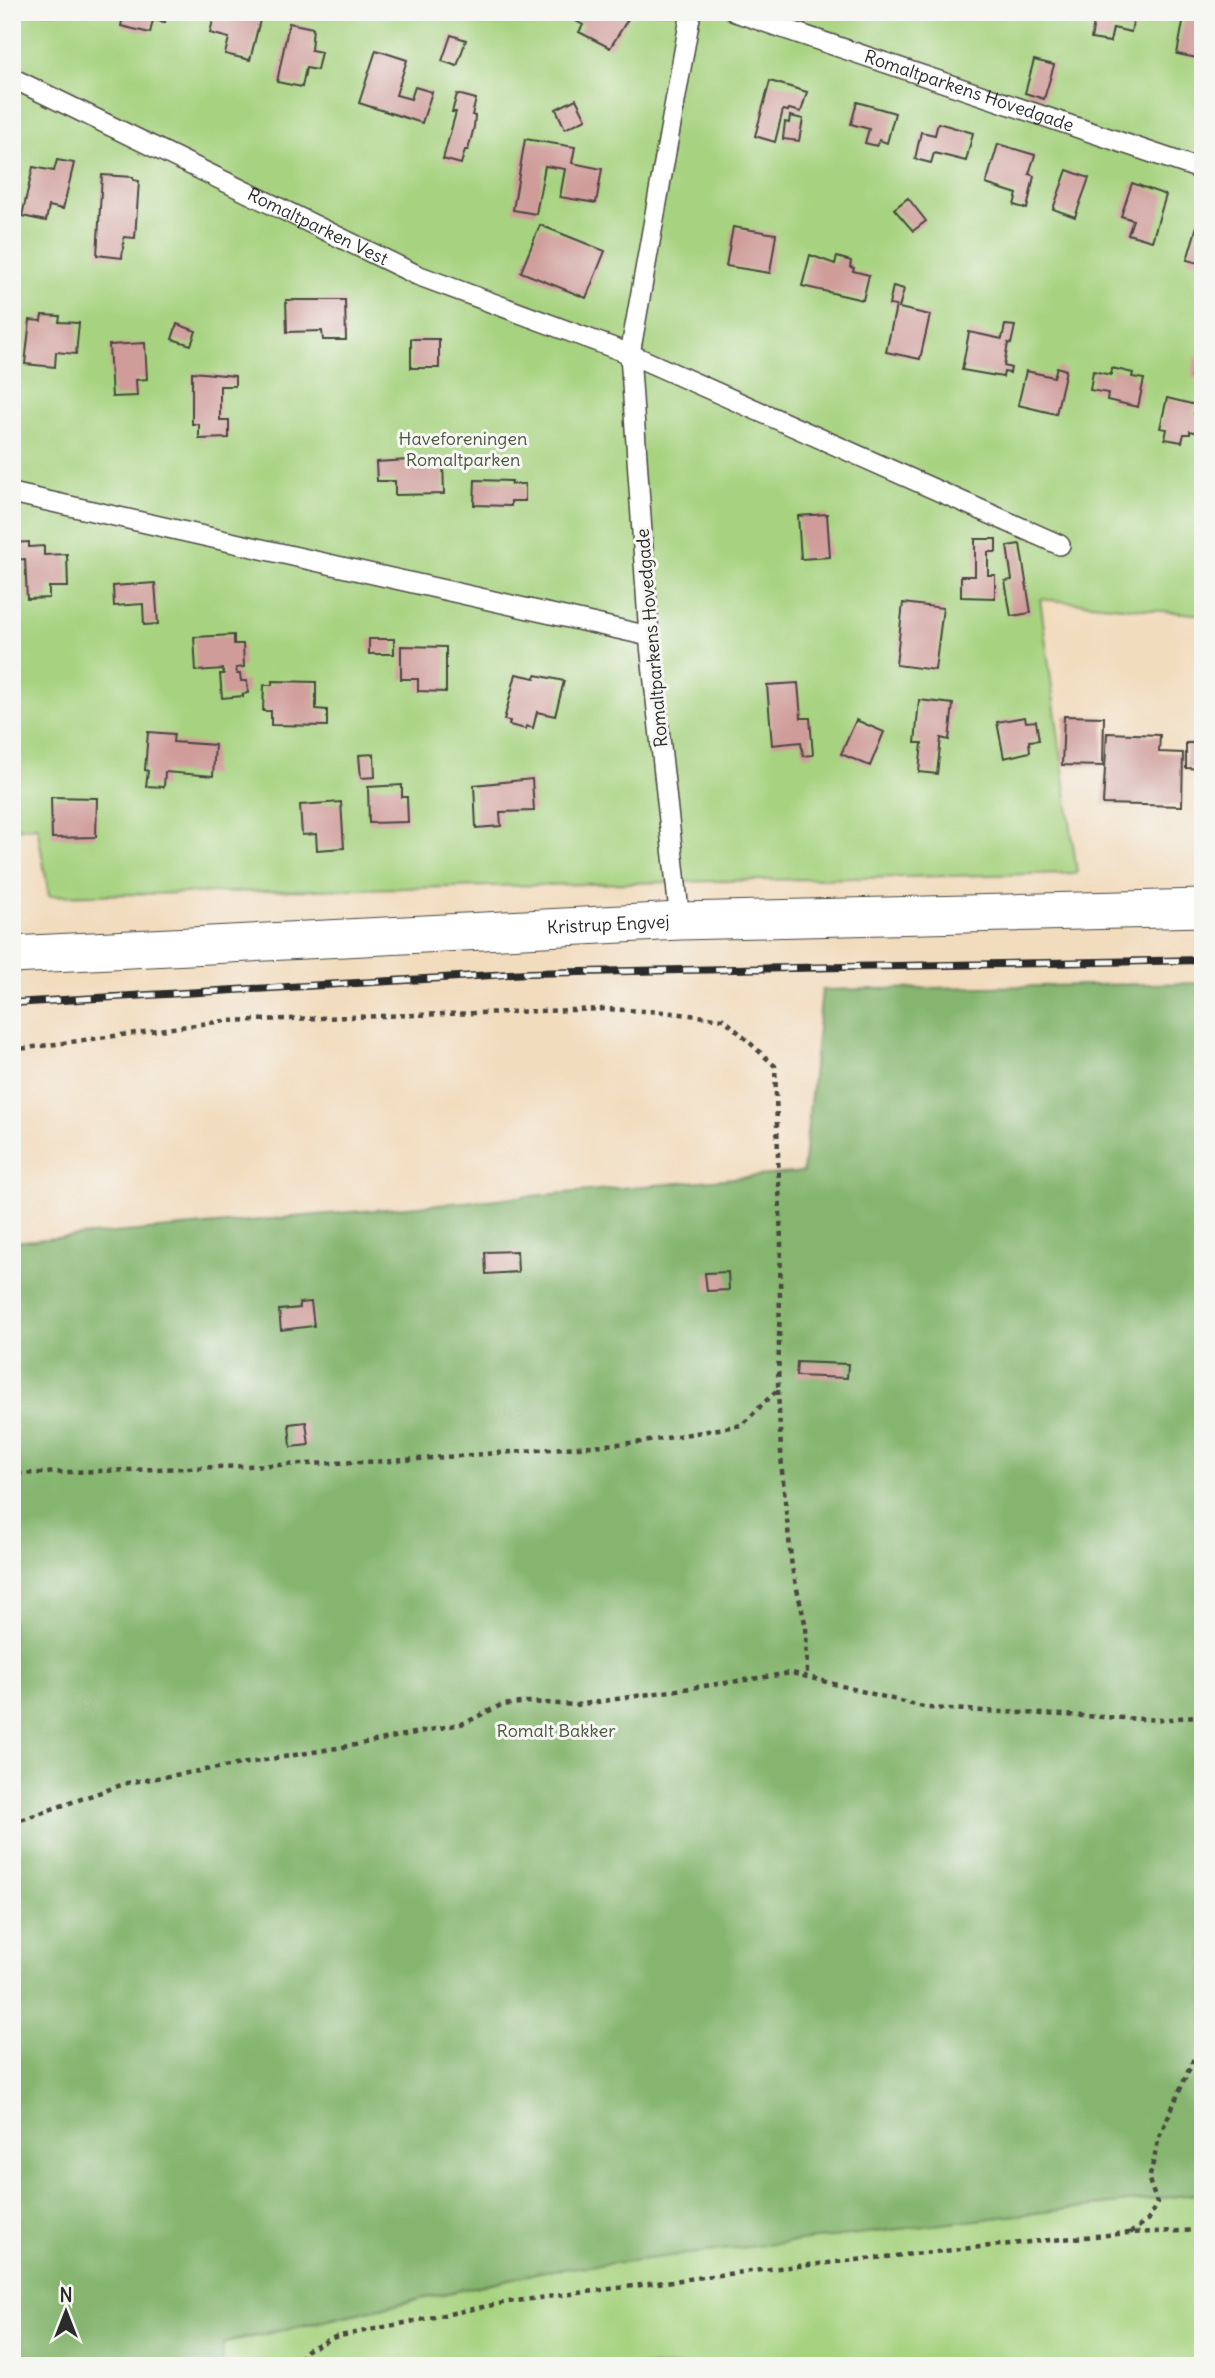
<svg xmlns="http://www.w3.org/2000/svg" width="1215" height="2378" viewBox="0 0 1215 2378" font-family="Delius,sans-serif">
  <rect width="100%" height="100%" fill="#f6f6f2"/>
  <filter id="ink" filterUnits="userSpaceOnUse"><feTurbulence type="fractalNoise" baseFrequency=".0143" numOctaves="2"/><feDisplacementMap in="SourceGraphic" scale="14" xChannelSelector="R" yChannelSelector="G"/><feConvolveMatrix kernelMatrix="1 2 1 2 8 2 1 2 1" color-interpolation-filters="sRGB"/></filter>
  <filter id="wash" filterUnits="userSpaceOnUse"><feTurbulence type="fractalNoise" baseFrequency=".00686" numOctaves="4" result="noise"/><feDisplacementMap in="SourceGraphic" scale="28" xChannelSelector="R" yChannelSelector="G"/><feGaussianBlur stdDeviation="1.57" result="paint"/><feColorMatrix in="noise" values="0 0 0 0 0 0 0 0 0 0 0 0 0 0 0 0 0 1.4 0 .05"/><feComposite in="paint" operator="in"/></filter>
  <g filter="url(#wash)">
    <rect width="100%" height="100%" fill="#f2dcbe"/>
    <path fill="#a7d380" stroke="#697f56" stroke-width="2" d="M12,12H1203V615L1040,599L1077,873L49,896L37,826L12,829Z
      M1203,2193V2366H222L223,2344L545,2271Z"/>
    <path fill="#85b56e" stroke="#58704c" stroke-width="2" d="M1203,983V2193L545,2271L223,2343L222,2366H12V1242L803,1172L822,990Z"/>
    <g id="blocks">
      <path fill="#cf9c9a" d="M124,12H167L165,22L153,20L150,33L121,26Z
        M215,12H262L250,60L225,54L229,38L210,33Z
        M578,12H616L628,19L610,48L579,32L583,25L574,20Z
        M1094,12H1135L1131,32L1113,28L1110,42L1091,39L1095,18H1093Z
        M1185,12H1203L1202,59L1177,54Z
        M289,23L313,28L311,50L321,52L317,70L306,68L302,87L277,82Z
        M451,35L466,40L457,66L442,61Z
        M376,50L407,60L396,95L411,99L415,87L432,92L422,123L359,103Z
        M1034,60L1054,65L1044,99L1025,93Z
        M770,81L807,92L801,112L789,109L788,111L783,110L775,142L755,136Z
        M457,94L476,99L472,115L475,116L474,127L468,150H465L461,164L443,159L456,112H452Z
        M576,99L586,119L565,129L556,109Z
        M857,102L895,113L887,143L879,140L877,146L865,143L869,129L851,124Z
        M790,116L803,119L799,141L783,139L785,122L789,123Z
        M938,123L973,133L966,161L934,153L931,163L915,159L921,132L935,135Z
        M525,139L575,147L572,163L602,169L596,203L560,197L565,169L545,166L536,214L513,210Z
        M998,144L1035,155L1029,174L1034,176L1027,209L1014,205L1017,194L986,184Z
        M57,160L74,163L63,209L49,206L46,221L22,216L33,167L54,171Z
        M1067,170L1089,178L1075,217L1053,209Z
        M102,175L133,177V180L139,181L135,238L124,237L122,258L97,255Z
        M1132,183L1166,195L1152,241L1128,234L1133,220L1121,216Z
        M908,198L926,221L913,231L894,209Z
        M1202,209L1203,210V264L1187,260Z
        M540,225L605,251L586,298L521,272Z
        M733,227L776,234L770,273L726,266Z
        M810,255L835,264L837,257L851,261L850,267L854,268L853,271L869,275L863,300L802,286Z
        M893,286L904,289L899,308L930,315L920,359L886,352L896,306L889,305Z
        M286,300H345L346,340H323L322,331L287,332Z
        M42,315L60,316L59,322L79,323L76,354L56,352L55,367L25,364L30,320L41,321Z
        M177,324L196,331L191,345L172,339Z
        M1005,325L1015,326L1011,344L1008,343L1004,366L1011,368L1010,373L1004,372L1003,377L962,370L969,332L1002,339Z
        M411,339H439V368H411Z
        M145,343L147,379L136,380L137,396L112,397L109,345Z
        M1195,356L1203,357V380L1191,378Z
        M1057,367L1066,370L1056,414L1018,405L1026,371L1054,377Z
        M1112,368L1133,373L1132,377L1144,379L1138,407L1107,400L1108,393L1090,390L1093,371L1111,375Z
        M192,372L235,376V386H220V420H229V438L199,439V424H192Z
        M1167,398L1196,405L1194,414L1201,416L1203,411V434L1190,431V434H1184L1182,442L1165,439L1167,429L1160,428Z
        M443,458L444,494L395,495V481H377L376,462Z
        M475,480L512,481L511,484H525V501H511V506L474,505Z
        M827,514L830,557L801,559L798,516Z
        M975,539H996V552H988V575H995V598L961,597V576H975Z
        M29,542V547L44,546V555L67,554L68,587H49V598L27,599L25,559L12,560V543Z
        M1020,544L1031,613L1011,616L1005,581L1012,580L1007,546Z
        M155,583L158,624L144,625L143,604L114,606L113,586Z
        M903,603L943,608L935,670L896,665Z
        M234,635V644H243L244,667L236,668L237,674H240L241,681H247L248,693L243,694V696L222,698L220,674H224L223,669L196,671L194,637Z
        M369,639H394V654H369Z
        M401,646L446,647V692L418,691V679H401Z
        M516,674L535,678L536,675L564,681L555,716L537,712L533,728L526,726V729L509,725L510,721L504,720Z
        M272,681L316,682V709L327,710V726L271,725V711H263L264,685H272Z
        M798,683L801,718H810L813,755L803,756L801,742L772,745L767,685Z
        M919,700L953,704L949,740L941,738L937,774L919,772L922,743H915Z
        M1064,716L1104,717L1103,766L1062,765Z
        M1025,717L1026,722L1036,721L1039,740L1029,741L1030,752L1004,758L997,722Z
        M856,720L884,732L870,766L841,754Z
        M148,732L174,734L173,742L215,745L213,776L165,772L164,787L146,786L148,771L145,770Z
        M1107,733L1160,735L1159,752L1183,753L1182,806L1103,804Z
        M1186,743H1203V769L1186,768Z
        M374,754L375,777L361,778L359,755Z
        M532,779L534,811L500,812L501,826L476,828L474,785Z
        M402,785V797H407L408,822L369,823L368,787Z
        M51,797L97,798L96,837L52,838Z
        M341,802L344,848L317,850L316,834L302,835L300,805Z
        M517,1251L518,1272L486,1274L485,1252Z
        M728,1272L729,1290L707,1291L705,1273Z
        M311,1302L314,1326L281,1330L279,1310L300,1308L299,1303Z
        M797,1362L848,1364L847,1378L796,1376Z
        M306,1422L309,1445L291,1447L289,1424Z"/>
    </g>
  </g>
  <g filter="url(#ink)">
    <use href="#blocks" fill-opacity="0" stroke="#494641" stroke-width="2"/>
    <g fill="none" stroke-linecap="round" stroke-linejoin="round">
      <defs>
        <g id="lane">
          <path id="s1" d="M735,12L1203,170"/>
          <path id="s2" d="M12,78L417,275L630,354L1060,545"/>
          <path d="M12,493L649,636"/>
          <path d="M680,921L649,636L630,354L691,12"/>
        </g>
        <g id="street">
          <path id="s3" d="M12,955L680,921L1203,908"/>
        </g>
      </defs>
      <use href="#lane" stroke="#494641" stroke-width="22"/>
      <use href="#street" stroke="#494641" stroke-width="39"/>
      <path stroke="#494641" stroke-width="4.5" stroke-dasharray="5 5" stroke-linecap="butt" d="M12,1050L224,1021L604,1009L664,1012L724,1019L775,1066L781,1243L778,1389L742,1425L643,1442L392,1461L12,1474
        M778,1390L782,1471L792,1568L806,1627L807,1676
        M12,1823L127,1783L355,1745L465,1723L501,1705L529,1702L576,1705L792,1673L927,1708L1162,1720L1203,1715
        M1130,2233L1148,2220L1157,2203L1149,2180L1159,2137L1203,2038
        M292,2366L307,2350L335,2337L508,2302L751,2271L1029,2242L1129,2233L1203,2230"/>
      <use href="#lane" stroke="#fff" stroke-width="19"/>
      <use href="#street" stroke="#fff" stroke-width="37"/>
      <defs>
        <path id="rail" d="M12,1003L528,973L1203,960"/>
      </defs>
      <use href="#rail" stroke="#2b2b2b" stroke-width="8"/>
      <use href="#rail" stroke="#f6f6f2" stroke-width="5" stroke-dasharray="16" stroke-linecap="butt"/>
    </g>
  </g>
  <g text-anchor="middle" stroke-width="6" stroke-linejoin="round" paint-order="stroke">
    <g font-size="18" fill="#2b2b2b" stroke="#f6f6f2">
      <text dy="6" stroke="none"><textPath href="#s1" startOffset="247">Romaltparkens Hovedgade</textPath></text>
      <text dy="6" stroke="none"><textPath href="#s2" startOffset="340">Romaltparken Vest</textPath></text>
      <text transform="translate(652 638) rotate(-95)" y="6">Romaltparkens Hovedgade</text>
      <text dy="6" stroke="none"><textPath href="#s3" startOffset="597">Kristrup Engvej</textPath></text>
    </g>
    <g font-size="18" fill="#4a5540" stroke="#f6f6f2">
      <text x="463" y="445">Haveforeningen<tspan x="463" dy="21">Romaltparken</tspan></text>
      <text x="556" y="1737">Romalt Bakker</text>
    </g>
  </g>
  <rect width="1215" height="2378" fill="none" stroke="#f6f6f2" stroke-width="42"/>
  <g transform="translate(66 2312)" stroke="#f6f6f2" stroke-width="5" paint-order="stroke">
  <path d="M0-5L12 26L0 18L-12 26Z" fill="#2b2b2b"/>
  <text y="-10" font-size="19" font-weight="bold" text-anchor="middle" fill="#2b2b2b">N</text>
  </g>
</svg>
